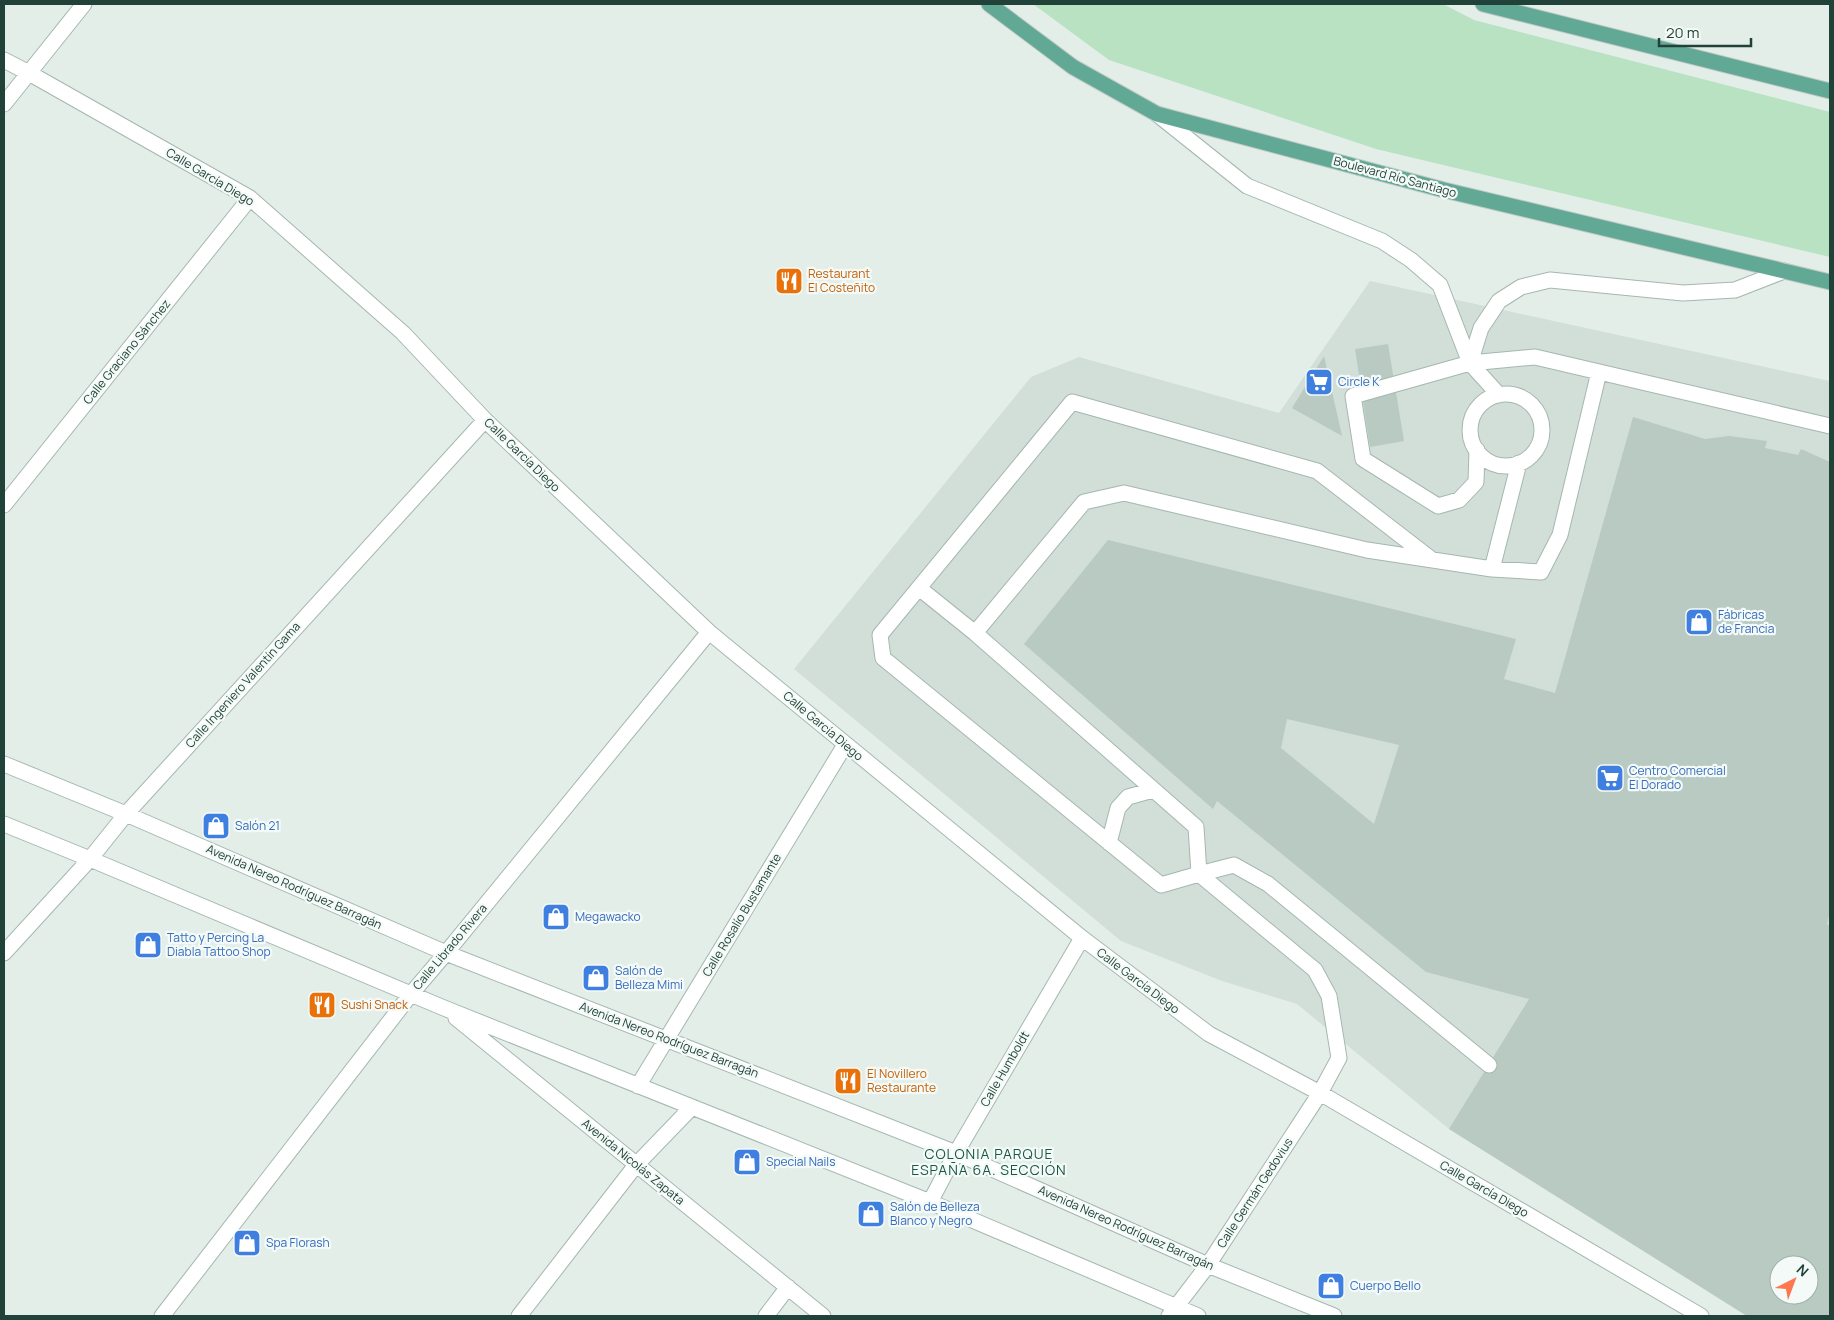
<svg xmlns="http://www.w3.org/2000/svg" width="1834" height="1320" viewBox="0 0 1834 1320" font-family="Manrope,sans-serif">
  <rect width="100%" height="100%" fill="#e3eee9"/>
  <path fill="#d1dfd8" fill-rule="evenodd" d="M1370,281L1830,381V1316H1747L1449,1129L1297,1004L1222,981L1121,941L794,669L1031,377L1079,357L1279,413ZM1779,1265H1809V1295H1779Z"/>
  <path fill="#b9e2c3" d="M1033,4H1443L1474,20L1830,112V257L1376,149L1109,60Z"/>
  <path fill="#b8cac2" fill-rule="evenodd" d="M1388,344L1404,441L1370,447L1355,349Z
    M1324,356L1342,436L1292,408Z
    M1633,417L1705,439L1729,436L1767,441L1765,448L1798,455L1801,449L1830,462V912L1827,924L1830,926V1316H1747L1449,1129L1529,999L1426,972L1217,801L1213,809L1024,644L1108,540L1516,639L1504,679L1555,693ZM1287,719L1399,745L1374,824L1281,748ZM1779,1265H1809V1295H1779Z"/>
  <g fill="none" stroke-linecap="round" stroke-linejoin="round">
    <defs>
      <path id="minor" d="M4,60L29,73L250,198L403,333L485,420L709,632L1082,938L1209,1034L1320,1093L1701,1316
        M4,104L84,4
        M1157,114L1247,186L1382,241L1411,260L1440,285L1470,363L1499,395
        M1470,363L1481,328L1499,301L1521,287L1550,280L1683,293L1735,290L1784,271
        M1470 430a36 36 0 1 1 72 0a36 36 0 1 1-72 0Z
        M1477,450L1476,482L1459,500L1438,506L1363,459L1353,396L1470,363L1535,357L1830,426
        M4,505L250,198
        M1431,559L1317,471L1072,402L880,635L883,658L1161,885L1199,874L1196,827L975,633L1084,502L1124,493L1367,550L1492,569L1541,572L1560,535L1599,372
        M1492,569L1519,463
        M919,588L975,633
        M4,764L126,814L446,953L956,1153L1208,1265L1334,1316
        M4,824L90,859L444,1008L930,1202L1198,1316
        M1109,843L1118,808L1128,797L1153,790
        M1199,874L1234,865L1268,884L1489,1065
        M4,953L90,859L126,814L485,420
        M456,1018L823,1316
        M638,1086L845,745
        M930,1202L956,1153L1082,938
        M162,1316L411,994L446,953L709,632
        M519,1316L636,1165L692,1107
        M766,1316L788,1287
        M1169,1316L1208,1265L1320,1093L1339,1058L1329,996L1315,970L1199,874"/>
      <path id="major" d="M989,4L1073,67L1157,114L1444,190L1830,282
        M1483,4L1830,91"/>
    </defs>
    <use href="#minor" stroke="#a5b7b0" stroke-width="17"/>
    <use href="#major" stroke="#c1cac7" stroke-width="17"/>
    <use href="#minor" stroke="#fff" stroke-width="15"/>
    <use href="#major" stroke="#62a995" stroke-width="15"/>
  </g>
  <defs>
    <symbol id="restaurant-square" viewBox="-11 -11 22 22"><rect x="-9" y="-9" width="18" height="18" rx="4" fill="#e8710a" stroke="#f4faf7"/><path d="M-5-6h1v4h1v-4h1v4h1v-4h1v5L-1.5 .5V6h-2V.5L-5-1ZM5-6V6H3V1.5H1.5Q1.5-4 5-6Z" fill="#fff"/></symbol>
    <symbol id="supermarket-square" viewBox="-11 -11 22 22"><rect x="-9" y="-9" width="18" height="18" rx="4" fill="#3f7fe0" stroke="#f4faf7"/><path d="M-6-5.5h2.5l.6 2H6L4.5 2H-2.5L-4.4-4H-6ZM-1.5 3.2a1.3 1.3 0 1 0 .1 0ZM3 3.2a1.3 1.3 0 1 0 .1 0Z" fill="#fff"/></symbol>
    <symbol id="shop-square" viewBox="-11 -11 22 22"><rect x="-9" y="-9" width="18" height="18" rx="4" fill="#3f7fe0" stroke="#f4faf7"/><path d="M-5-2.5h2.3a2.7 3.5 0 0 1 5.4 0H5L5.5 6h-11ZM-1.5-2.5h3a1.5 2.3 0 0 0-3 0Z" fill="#fff"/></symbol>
  </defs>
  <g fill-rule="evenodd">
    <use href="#restaurant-square" x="773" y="265" width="32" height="32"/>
    <use href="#supermarket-square" x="1303" y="366" width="32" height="32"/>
    <use href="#shop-square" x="1683" y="606" width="32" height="32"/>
    <use href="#supermarket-square" x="1594" y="762" width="32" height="32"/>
    <use href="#shop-square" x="200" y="810" width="32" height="32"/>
    <use href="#shop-square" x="540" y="901" width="32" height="32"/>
    <use href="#shop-square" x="132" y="929" width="32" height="32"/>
    <use href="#shop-square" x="580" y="962" width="32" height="32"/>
    <use href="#restaurant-square" x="306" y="989" width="32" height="32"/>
    <use href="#restaurant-square" x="832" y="1065" width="32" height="32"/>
    <use href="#shop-square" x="731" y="1146" width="32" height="32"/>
    <use href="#shop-square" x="855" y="1198" width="32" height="32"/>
    <use href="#shop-square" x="231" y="1227" width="32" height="32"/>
    <use href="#shop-square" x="1315" y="1270" width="32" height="32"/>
  </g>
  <g text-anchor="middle" stroke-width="4.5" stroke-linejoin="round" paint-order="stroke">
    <g font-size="12" fill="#204238" stroke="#f4faf7">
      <text transform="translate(210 177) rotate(31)" y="4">Calle García Diego</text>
      <text transform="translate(1395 177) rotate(15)" y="4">Boulevard Río Santiago</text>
      <text transform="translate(127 352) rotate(-51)" y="4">Calle Graciano Sánchez</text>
      <text transform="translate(522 455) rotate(44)" y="4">Calle García Diego</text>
      <text transform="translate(243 685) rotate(-48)" y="4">Calle Ingeniero Valentín Gama</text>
      <text transform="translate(823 726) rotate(40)" y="4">Calle García Diego</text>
      <text transform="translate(294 887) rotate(24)" y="4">Avenida Nereo Rodríguez Barragán</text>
      <text transform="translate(742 915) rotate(-59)" y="4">Calle Rosalío Bustamante</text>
      <text transform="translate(450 947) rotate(-50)" y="4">Calle Librado Rivera</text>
      <text transform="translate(1138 981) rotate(37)" y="4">Calle García Diego</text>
      <text transform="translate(669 1040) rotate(21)" y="4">Avenida Nereo Rodríguez Barragán</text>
      <text transform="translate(1005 1069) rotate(-60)" y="4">Calle Humboldt</text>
      <text transform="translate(633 1162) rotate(39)" y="4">Avenida Nicolás Zapata</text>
      <text transform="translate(1484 1189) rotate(30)" y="4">Calle García Diego</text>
      <text transform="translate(1255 1193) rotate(-57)" y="4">Calle Germán Gedovius</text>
      <text transform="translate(1126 1228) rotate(24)" y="4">Avenida Nereo Rodríguez Barragán</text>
    </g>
    <g font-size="12" fill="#c56008" stroke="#f4faf7" text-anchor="start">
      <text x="808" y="278">Restaurant<tspan x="808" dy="14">El Costeñito</tspan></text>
      <text x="341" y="1009">Sushi Snack</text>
      <text x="867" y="1078">El Novillero<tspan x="867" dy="14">Restaurante</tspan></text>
    </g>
    <g font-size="12" fill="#366cbe" stroke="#f4faf7" text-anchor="start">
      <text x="1338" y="386">Circle K</text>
      <text x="1718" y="619">Fábricas<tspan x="1718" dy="14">de Francia</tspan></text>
      <text x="1629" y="775">Centro Comercial<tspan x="1629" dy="14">El Dorado</tspan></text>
      <text x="235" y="830">Salón 21</text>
      <text x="575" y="921">Megawacko</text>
      <text x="167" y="942">Tatto y Percing La<tspan x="167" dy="14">Diabla Tattoo Shop</tspan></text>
      <text x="615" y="975">Salón de<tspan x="615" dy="14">Belleza Mimi</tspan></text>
      <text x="766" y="1166">Special Nails</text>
      <text x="890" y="1211">Salón de Belleza<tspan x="890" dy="14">Blanco y Negro</tspan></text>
      <text x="266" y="1247">Spa Florash</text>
      <text x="1350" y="1290">Cuerpo Bello</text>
    </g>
    <g font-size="14" letter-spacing="1" fill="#195746" stroke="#f4faf7">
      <text x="989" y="1159">COLONIA PARQUE<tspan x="989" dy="16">ESPAÑA 6A. SECCIÓN</tspan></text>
    </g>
  </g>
  <rect width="1834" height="1320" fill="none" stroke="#204238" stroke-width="10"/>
  <g transform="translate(1794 1280) rotate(42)"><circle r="24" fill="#f4faf7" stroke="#9fb0ab"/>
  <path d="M0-4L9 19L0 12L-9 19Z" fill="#ff7750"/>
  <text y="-8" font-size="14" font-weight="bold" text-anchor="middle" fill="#204238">N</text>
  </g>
  <path d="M1659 38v8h92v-8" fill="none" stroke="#204238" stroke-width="2.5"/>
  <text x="1666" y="38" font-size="15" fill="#204238" stroke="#f4faf7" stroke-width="4" paint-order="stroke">20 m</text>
</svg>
